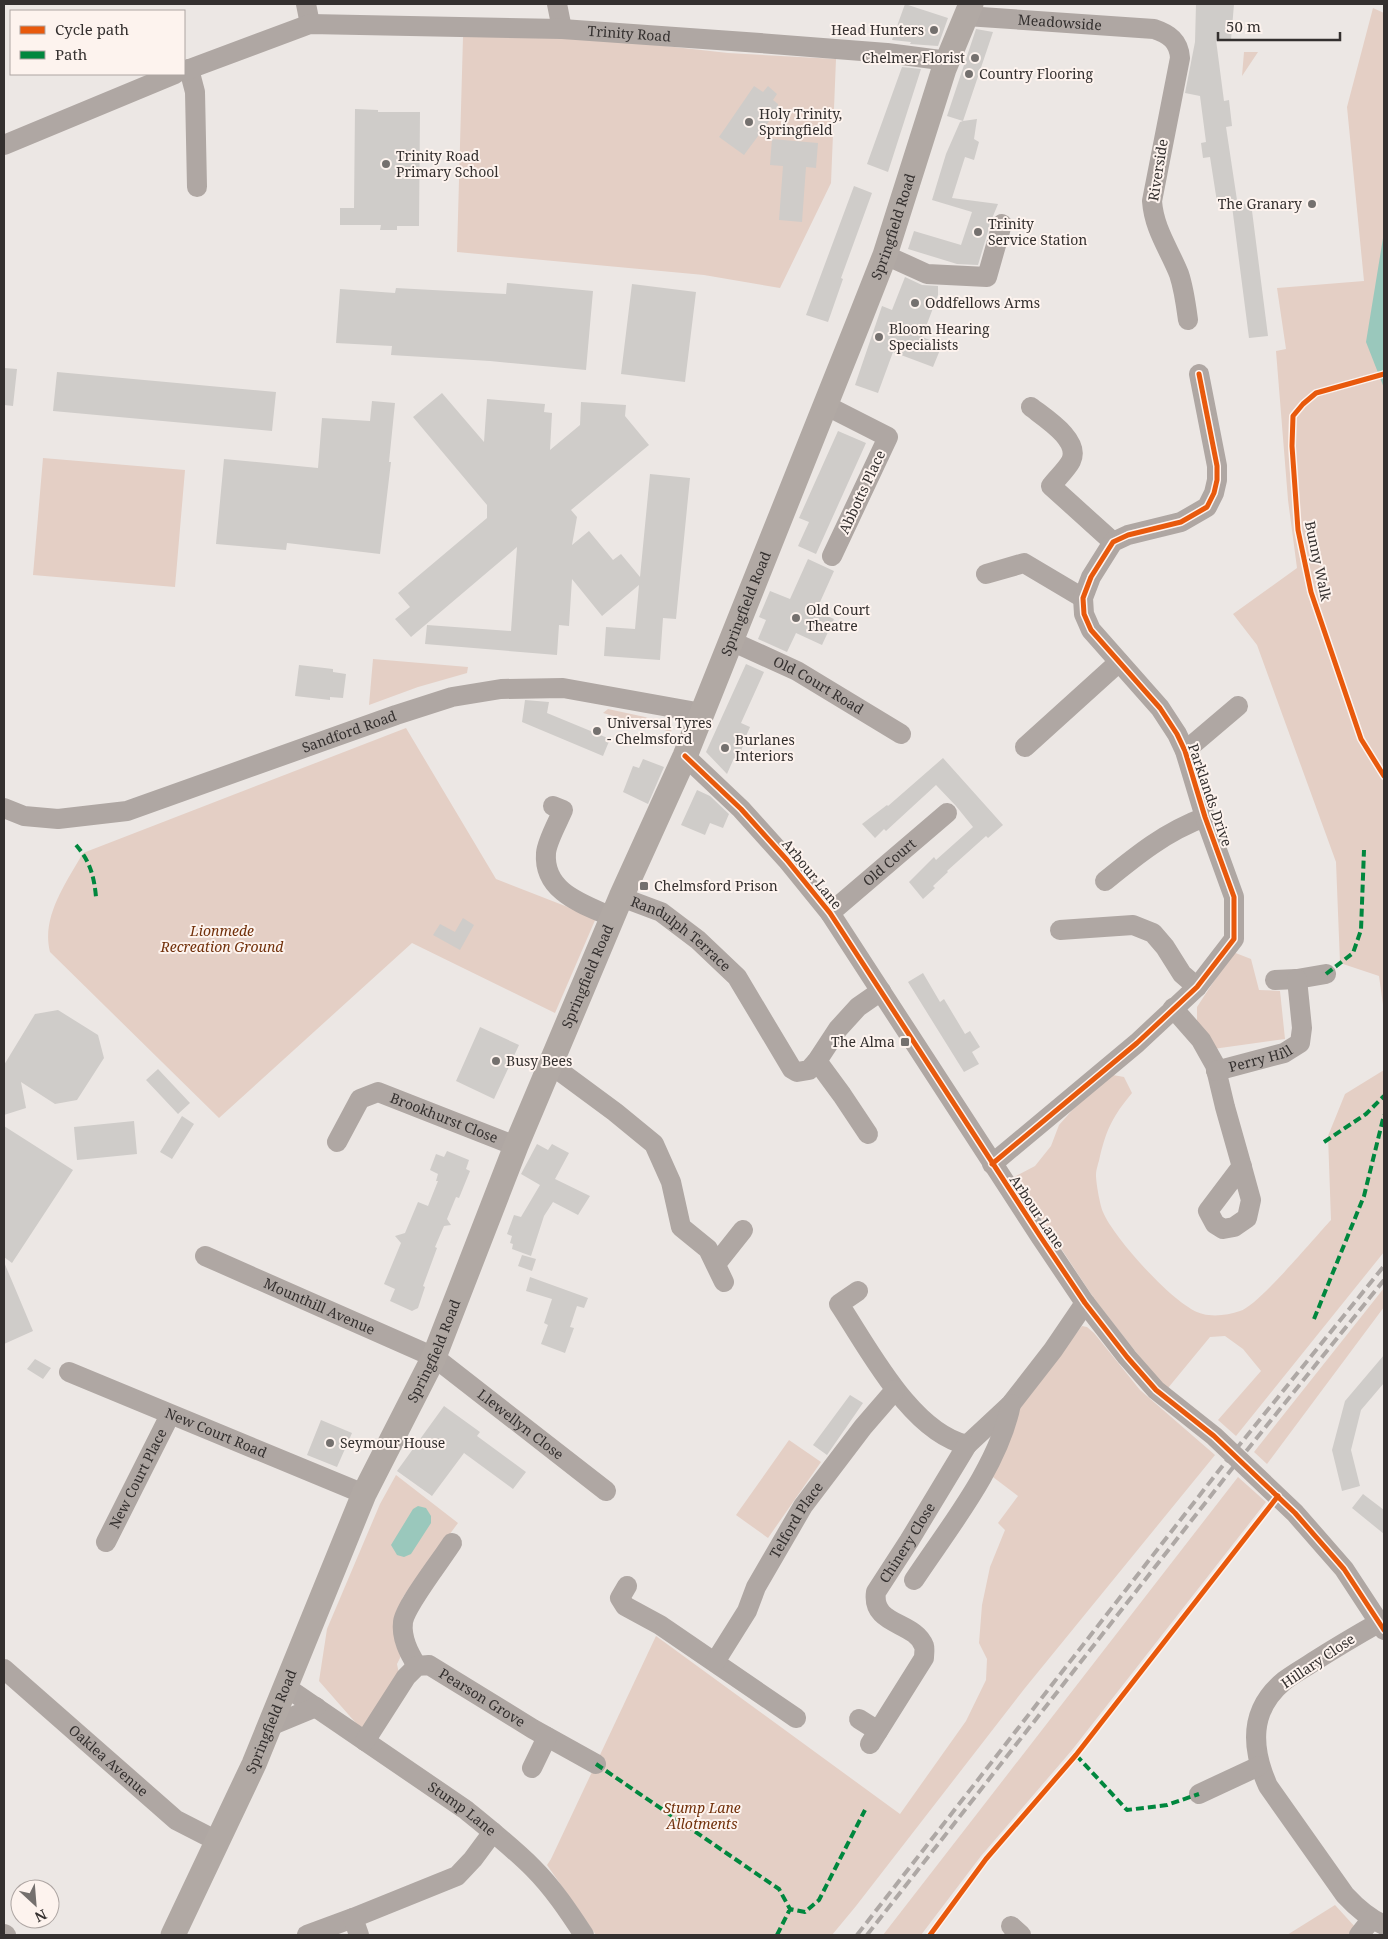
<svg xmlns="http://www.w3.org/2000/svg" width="1388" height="1939" viewBox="0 0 1388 1939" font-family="'Noto Serif',serif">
  <rect width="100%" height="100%" fill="#ece7e4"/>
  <path fill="#e4cfc5" d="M1373,8L1384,13V1012L1379,976L1340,963L1336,862L1257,645L1233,614L1297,568L1288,500L1276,351L1286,349L1277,288L1364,281L1347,107Z
    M575,36L728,53L836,59L831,183L780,288L704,275L457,252L463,37Z
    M1244,52H1258L1242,76Z
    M43,458L185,470L175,587L33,575Z
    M373,659L468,667L467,673L418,687L369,705Z
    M608,709L645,717L672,728L671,732L603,713Z
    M406,728L496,879L596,918L555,1013L412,943L219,1118L50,952C41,917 66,883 83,853Z
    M1233,952L1251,959L1259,990L1280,991L1285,1039L1213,1049L1197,1023V1007Z
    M1384,1070V1252L1236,1436L1218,1420L1261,1371L1243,1349L1225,1336L1210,1337L1168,1388L1158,1380L1095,1300L1014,1177L1035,1166L1051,1146L1059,1125L1076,1106L1113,1075L1124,1077L1132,1093C1113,1116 1107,1128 1100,1156C1099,1162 1096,1169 1096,1175C1096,1183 1100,1205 1103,1212C1113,1237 1177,1309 1203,1314C1214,1317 1229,1315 1240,1311C1258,1306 1315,1237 1331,1220L1328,1136L1345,1094Z
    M1384,1288V1307L1267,1464L1254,1452Z
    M1082,1326L1087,1327L1094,1333L1140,1390L1215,1455L1025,1688L856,1906L832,1935H596L547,1865L551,1859L656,1636L900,1814L966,1721L986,1680L987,1659L979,1643L982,1605L990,1567L1005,1530L998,1523L1018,1496L989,1474L1022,1401Z
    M789,1440L821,1462L768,1538L736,1515Z
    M396,1475L458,1523L403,1597L396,1621L402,1654L397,1664L399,1674L362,1730L319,1681L327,1629L380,1504Z
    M1238,1477L1266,1502L1072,1750L981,1856L921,1935H883Z
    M1335,1905L1356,1928L1354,1935H1287Z"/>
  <path fill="#9ac8bc" d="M1384,232V388L1366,342Z
    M418,1506L426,1508L431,1516V1523L411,1554L404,1557L397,1555L391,1545L413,1509Z"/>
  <path fill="#cfccc9" d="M905,4L948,18L938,46L910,44L911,42L892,40Z
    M1196,4H1234L1231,40H1216L1224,101L1229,100L1232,126L1226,127L1237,200L1217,202L1210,157L1203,158L1201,143L1206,142L1200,96L1185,93L1195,42Z
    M976,29L993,32L963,121L977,119L974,139L979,142L974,160L965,157L952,198L998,204L991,221L978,265L957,264L908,249L914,231L961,245L972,212L932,200L946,154L960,122L963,121L947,116Z
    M902,67L921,69L888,172L867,164Z
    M754,86L763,92L768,86L777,94L773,100L778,104V109L744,155L719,137Z
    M355,109L378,110V112H420L419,226H397V230H380L381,225H340V208H354Z
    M772,139L818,143L816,168L806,167L802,222L779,220L783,166L770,165Z
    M854,186L872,193L841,278L843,279L828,322L806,315Z
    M1251,203L1268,336L1249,338L1232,206Z
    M905,277L922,285L938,286V295L922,337L942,345L933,367L893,352L878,393L855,385L882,306L892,310Z
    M507,283L593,291L586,370L490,361L391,355L392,346L336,343L340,289L395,293L396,288L506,294Z
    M632,284L696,292L685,382L621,374Z
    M4,368L17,369L13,406L4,405Z
    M57,372L276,392L272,431L53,411Z
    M442,393L484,442L487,399L545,404L544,412L552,413L550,450L580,425L581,402L626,405L625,416L649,445L571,510L577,517L572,545L589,531L613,560L621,554L640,577L650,474L690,478L676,619L663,618L660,660L604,656L606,627L635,629L639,585L602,616L572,579L569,626L559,625L557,655L425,644L427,625L511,631L517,547L411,637L395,619L410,607L398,593L487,518V505L413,417Z
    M372,401L395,403L389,462H391L380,554L287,543L286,550L216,544L224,459L318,468L322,418L370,421Z
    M838,431L866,443L816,554L798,546L809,522L799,518Z
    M808,559L834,571L816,611L834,619L822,645L796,633L787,652L758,639L766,620L759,617L770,591L790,599Z
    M746,664L764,672L741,723L750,727L743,743H744L738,759L734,758L727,774L706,752Z
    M299,665L333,669V672L346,674L343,698L330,697V700L295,696Z
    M525,700L549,702L547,713L610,739L603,756L522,722Z
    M943,758L1003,825L988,838L986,836L947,871L948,872L933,886L935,888L923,899L909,882L934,857L936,860L973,827L956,806L936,785L886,831L884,829L875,838L862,824L887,805L888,806Z
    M643,759L664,767L648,804L623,792L633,766L639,768Z
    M697,790L710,796L729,814L723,828L710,823L705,835L681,825Z
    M463,918L474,925L460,950L433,935L440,924L455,932Z
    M923,973L940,1002L944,999L965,1034L970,1031L980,1047L972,1052L979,1064L964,1072L908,982Z
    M58,1010L98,1035L104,1058L77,1100L55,1104L21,1082L26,1108L4,1115V1065L35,1014Z
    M480,1027L519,1045L494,1099L456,1081Z
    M158,1069L190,1103L178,1114L146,1080Z
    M182,1116L194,1124L172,1159L160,1152Z
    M134,1121L137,1154L77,1160L74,1127Z
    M4,1126L73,1170L12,1263L4,1257Z
    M537,1144L548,1150L552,1144L569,1153L555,1179L590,1196L578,1215L553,1202L544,1216L531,1256L512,1249L513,1244L510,1243L512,1236L507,1234L514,1215L521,1217L540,1185L521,1174Z
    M447,1151L469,1160L466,1169L470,1171L459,1198L456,1197L447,1219L451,1225L444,1226L435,1247L437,1248L423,1286L425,1287L418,1308L412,1311L390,1301L395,1289L384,1284L401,1243L395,1236L405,1233L418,1202L428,1206L438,1181H436L438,1174L430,1170L436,1154L444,1157Z
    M522,1255L536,1259L532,1271L518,1266Z
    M4,1262L33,1331L4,1344Z
    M530,1277L588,1298L584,1308L577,1306L570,1327L574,1328L565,1353L541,1344L548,1325L544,1323L552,1299L526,1291Z
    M1384,1355V1383L1361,1410L1351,1450L1360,1486L1342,1491L1332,1450L1345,1401Z
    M35,1359L51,1368L43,1379L27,1369Z
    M850,1395L863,1403L827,1455L813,1445Z
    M444,1406L480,1432L477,1436L526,1472L513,1489L464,1453L432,1496L397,1471Z
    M321,1420L352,1433L337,1467L307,1455Z
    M1363,1494L1384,1510V1534L1352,1508Z"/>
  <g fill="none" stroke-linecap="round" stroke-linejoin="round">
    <g stroke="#afa7a3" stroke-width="20">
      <path d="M306,4L310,24"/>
      <path d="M557,4L562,29"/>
      <path id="s1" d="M966,16L1154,29C1169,34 1179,41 1180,58L1152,201C1154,229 1169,249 1179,274C1184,289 1186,305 1188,320"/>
      <path d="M189,69L195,92L197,187"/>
      <path id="s2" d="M184,71L310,24L562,29L760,43L887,53L948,61"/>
      <path d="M4,145L175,74"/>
      <path d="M885,255L927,274L987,277L1002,224"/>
      <path d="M825,405L888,437L832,556"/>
      <path d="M1031,407C1045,418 1081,440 1071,461C1067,469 1057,478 1051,486L1113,542"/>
      <path d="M986,574L1024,563L1083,598"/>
      <path id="s3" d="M731,641L797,671L901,734"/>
      <path d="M1025,747L1119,662"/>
      <path d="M1185,751L1238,706"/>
      <path d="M685,756L741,809L787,860L830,913L1040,1236L1085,1303L1127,1357L1156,1390L1214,1436L1295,1513L1344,1569L1384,1630"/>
      <path d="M553,806L563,810C558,822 547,841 546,853C543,892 583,904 612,917"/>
      <path id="s4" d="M4,808L24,816L58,819L127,811L396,715L452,697L501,689L563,688L702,713"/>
      <path d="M1105,881C1137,855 1165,832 1205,817"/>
      <path id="s5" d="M621,897L661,912L698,940L737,977L792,1069L797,1072L809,1070L817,1061L838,1029L858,1007L881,991"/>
      <path id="s6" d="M830,913L947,813"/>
      <path d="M1060,930L1133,925L1153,933L1165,947L1182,974L1197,987"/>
      <path d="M1275,980L1297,979L1326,974"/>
      <path d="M1173,1008L1201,1040L1215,1065L1225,1107L1240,1160L1251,1200L1247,1218L1234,1227L1223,1229L1215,1224L1208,1211L1242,1166"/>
      <path d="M817,1061L842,1095L868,1134"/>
      <path d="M550,1064L615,1112L654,1144L671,1182L681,1227L708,1249L724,1282"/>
      <path id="s7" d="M1216,1071L1284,1053L1300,1043L1302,1028L1297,979"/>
      <path id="s8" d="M337,1142L360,1099L378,1092L516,1146"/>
      <path d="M992,1164L1137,1043L1197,987L1234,939V897L1205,817L1185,751L1177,734L1160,708L1091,630L1084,614L1083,598L1091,577L1113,542L1128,535L1181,522L1207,507L1214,493L1217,480V466L1199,374"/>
      <path id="s9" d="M205,1256L434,1357L606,1491"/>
      <path d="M716,1264L743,1230"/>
      <path d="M858,1291L839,1304C869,1349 911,1432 967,1445L1011,1404L1053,1350L1085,1303"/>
      <path id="s10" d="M69,1372L364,1494"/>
      <path id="s11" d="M106,1542L170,1415"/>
      <path d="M914,1580C949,1527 999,1466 1011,1404"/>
      <path d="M627,1586L620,1598L625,1606L660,1625L796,1718"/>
      <path d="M1380,1622C1357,1635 1335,1648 1313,1662C1304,1668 1293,1674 1284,1681C1249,1710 1251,1748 1268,1786L1345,1895C1357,1908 1368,1918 1384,1925"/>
      <path id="s12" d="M715,1662L747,1611L756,1587L803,1506L863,1427L895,1390"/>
      <path d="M417,1666C409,1653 401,1638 403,1622C405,1606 442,1559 452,1543"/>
      <path id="s13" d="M4,1669L176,1820L219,1842"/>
      <path id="s14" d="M286,1687L466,1810C489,1829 512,1847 533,1868C553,1888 569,1912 584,1935"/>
      <path d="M859,1719L878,1731"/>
      <path d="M270,1726L316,1707"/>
      <path id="s15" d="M365,1741L406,1677L417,1666L429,1665L533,1729L596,1764"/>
      <path id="s16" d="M870,1744L924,1658C924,1654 925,1649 924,1646C915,1621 871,1626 876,1592L909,1541L967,1445"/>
      <path d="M532,1768L547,1737"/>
      <path d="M1199,1794L1259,1766"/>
      <path d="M1011,1926L1021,1935"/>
      <path d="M4,1934L6,1935"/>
      <path d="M307,1935L353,1918"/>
      <path d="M359,1935L353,1918L457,1876L473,1859L493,1832"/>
      <path d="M1359,1935L1371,1920"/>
    </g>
    <path stroke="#b1a9a4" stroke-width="25" id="s17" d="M173,1935L254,1764L364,1494L434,1357L516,1146L621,897L685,756L859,321L885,255L944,69L971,4"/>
    <path stroke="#aea8a5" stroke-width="4" stroke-dasharray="10 5" stroke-linecap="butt" d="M857,1935L1224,1464L1384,1266
      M867,1935L1231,1470L1384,1280"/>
    <path stroke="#00873e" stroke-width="4" stroke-dasharray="8 4" stroke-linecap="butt" d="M76,845C90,861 94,876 96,897
      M1326,974L1353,953L1361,930L1364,850
      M1324,1142L1366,1114L1384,1096
      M1314,1319L1364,1196L1384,1115
      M1076,1755L1127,1810L1167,1805L1199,1794
      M596,1764L779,1889L790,1909L805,1912L819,1900L865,1810
      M777,1935L790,1909"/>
    <defs>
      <path id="cycleway" d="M1384,374L1316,393L1303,404L1293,416L1292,446L1298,530L1311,592L1361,739L1384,776
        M685,756L741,809L787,860L830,913L1040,1236L1085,1303L1127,1357L1156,1390L1214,1436L1295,1513L1344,1569L1384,1630
        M992,1164L1137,1043L1197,987L1234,939V897L1205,817L1185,751L1177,734L1160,708L1091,630L1084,614L1083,598L1091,577L1113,542L1128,535L1181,522L1207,507L1214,493L1217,480V466L1199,374
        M930,1935L986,1859L1076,1755L1278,1496"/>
    </defs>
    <use href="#cycleway" stroke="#fdf3ee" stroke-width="8"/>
    <use href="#cycleway" stroke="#e8590c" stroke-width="5"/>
  </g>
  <g fill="#74706e" stroke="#fdf3ee" stroke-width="2">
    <circle cx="934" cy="30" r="5"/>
    <circle cx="975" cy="58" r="5"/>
    <circle cx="969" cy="74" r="5"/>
    <circle cx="749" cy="122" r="5"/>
    <circle cx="386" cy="164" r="5"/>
    <circle cx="1312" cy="204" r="5"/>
    <circle cx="978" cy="232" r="5"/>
    <circle cx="915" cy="303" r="5"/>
    <circle cx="879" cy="337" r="5"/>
    <circle cx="796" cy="618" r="5"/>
    <circle cx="597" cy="731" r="5"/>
    <circle cx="725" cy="748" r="5"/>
    <rect x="639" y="881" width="10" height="10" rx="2.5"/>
    <rect x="900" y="1037" width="10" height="10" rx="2.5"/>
    <circle cx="496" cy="1061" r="5"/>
    <circle cx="330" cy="1443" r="5"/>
  </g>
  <g text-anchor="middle" stroke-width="4" stroke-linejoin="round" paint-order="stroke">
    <g font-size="14" fill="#34302f" stroke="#fdf3ee">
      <text dy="5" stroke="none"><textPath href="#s1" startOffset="94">Meadowside</textPath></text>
      <text dy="5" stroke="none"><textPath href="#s2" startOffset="454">Trinity Road</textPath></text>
      <text transform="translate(1158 170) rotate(-81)" y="5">Riverside</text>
      <text dy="5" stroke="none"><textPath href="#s17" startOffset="1855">Springfield Road</textPath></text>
      <text transform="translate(862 492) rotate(-65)" y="5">Abbotts Place</text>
      <text transform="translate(1318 561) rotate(78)" y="5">Bunny Walk</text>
      <text dy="5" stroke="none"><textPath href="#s17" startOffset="1450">Springfield Road</textPath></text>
      <text dy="5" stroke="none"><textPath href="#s3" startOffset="98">Old Court Road</textPath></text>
      <text dy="5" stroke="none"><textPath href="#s4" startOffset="361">Sandford Road</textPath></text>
      <text transform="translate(1210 795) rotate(71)" y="5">Parklands Drive</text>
      <text dy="5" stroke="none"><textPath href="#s6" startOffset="78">Old Court</textPath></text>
      <text transform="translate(812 874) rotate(51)" y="5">Arbour Lane</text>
      <text dy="5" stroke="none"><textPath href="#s5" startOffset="71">Randulph Terrace</textPath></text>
      <text dy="5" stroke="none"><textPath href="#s17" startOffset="1045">Springfield Road</textPath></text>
      <text dy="5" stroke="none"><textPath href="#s7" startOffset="46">Perry Hill</textPath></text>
      <text dy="5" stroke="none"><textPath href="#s8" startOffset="139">Brookhurst Close</textPath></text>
      <text transform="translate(1037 1212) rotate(56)" y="5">Arbour Lane</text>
      <text dy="5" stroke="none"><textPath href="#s9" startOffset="125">Mounthill Avenue</textPath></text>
      <text dy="5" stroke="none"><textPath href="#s17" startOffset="640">Springfield Road</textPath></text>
      <text dy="5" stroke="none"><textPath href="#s9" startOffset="360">Llewellyn Close</textPath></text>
      <text dy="5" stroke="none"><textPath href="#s10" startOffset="159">New Court Road</textPath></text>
      <text dy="5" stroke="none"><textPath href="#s11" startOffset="71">New Court Place</textPath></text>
      <text dy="5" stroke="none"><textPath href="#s12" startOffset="164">Telford Place</textPath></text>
      <text dy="5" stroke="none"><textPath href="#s16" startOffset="249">Chinery Close</textPath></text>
      <text transform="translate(1318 1661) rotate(-34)" y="5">Hillary Close</text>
      <text dy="5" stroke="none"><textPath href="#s15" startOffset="166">Pearson Grove</textPath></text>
      <text dy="5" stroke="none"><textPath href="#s17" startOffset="235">Springfield Road</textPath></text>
      <text dy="5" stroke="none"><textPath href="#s13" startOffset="139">Oaklea Avenue</textPath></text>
      <text dy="5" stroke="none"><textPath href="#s14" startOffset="214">Stump Lane</textPath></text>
    </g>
    <g font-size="14" fill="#34302f" stroke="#fdf3ee" text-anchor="start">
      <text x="924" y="35" text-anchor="end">Head Hunters</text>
      <text x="965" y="63" text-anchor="end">Chelmer Florist</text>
      <text x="979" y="79">Country Flooring</text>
      <text x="759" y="119">Holy Trinity,<tspan x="759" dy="16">Springfield</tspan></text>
      <text x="396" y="161">Trinity Road<tspan x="396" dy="16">Primary School</tspan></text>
      <text x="1302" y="209" text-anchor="end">The Granary</text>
      <text x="988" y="229">Trinity<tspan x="988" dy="16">Service Station</tspan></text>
      <text x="925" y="308">Oddfellows Arms</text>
      <text x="889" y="334">Bloom Hearing<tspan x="889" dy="16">Specialists</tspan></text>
      <text x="806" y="615">Old Court<tspan x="806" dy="16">Theatre</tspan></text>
      <text x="607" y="728">Universal Tyres<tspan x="607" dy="16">- Chelmsford</tspan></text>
      <text x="735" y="745">Burlanes<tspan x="735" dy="16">Interiors</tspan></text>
      <text x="654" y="891">Chelmsford Prison</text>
      <text x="895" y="1047" text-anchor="end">The Alma</text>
      <text x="506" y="1066">Busy Bees</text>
      <text x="340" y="1448">Seymour House</text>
    </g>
    <g font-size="14" font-style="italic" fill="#71300a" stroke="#fdf3ee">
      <text x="222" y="936">Lionmede<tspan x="222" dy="16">Recreation Ground</tspan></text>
      <text x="702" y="1813">Stump Lane<tspan x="702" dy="16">Allotments</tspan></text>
    </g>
  </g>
  <rect width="1388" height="1939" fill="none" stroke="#34302f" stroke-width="10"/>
  <rect x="10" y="10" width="175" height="65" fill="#fdf3ee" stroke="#ada5a2"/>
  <rect x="20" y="26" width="25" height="8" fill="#e8590c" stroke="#ada5a2"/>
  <text x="55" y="35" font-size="15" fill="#34302f">Cycle path</text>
  <rect x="20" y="51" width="25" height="8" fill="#00873e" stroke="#ada5a2"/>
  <text x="55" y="60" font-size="15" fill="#34302f">Path</text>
  <g transform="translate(35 1904) rotate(154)"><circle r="24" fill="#fdf3ee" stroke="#ada5a2"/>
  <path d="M0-4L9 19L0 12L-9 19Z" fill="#74706e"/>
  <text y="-8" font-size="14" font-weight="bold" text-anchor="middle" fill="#34302f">N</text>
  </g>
  <path d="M1218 32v8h122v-8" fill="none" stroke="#34302f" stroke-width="2.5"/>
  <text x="1226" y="32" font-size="15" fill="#34302f" stroke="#fdf3ee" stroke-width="4" paint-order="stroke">50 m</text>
</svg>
